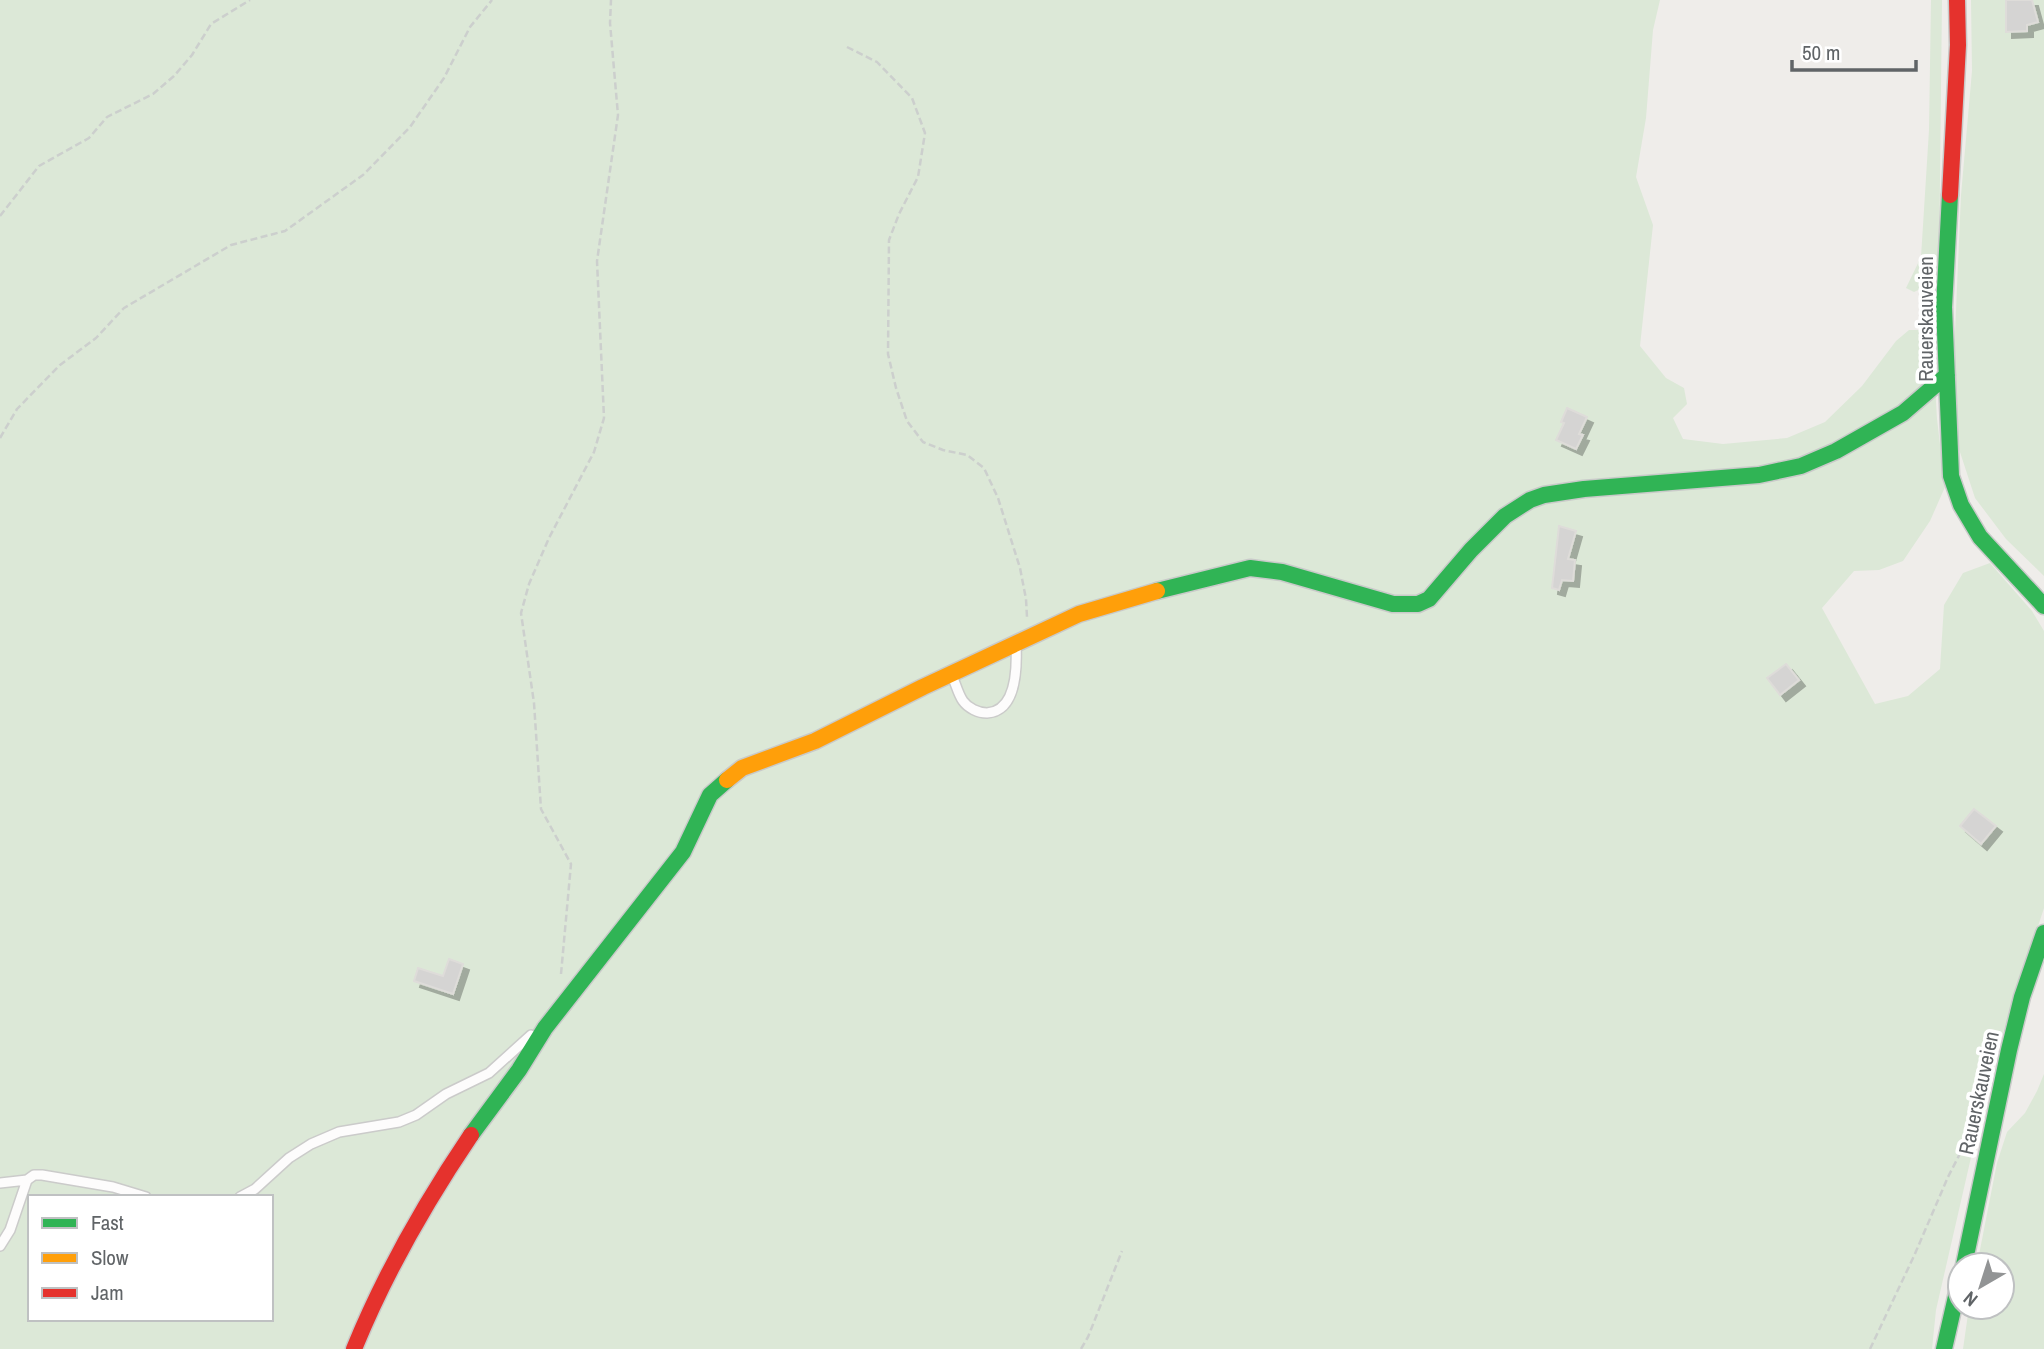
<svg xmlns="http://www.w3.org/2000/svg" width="2044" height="1349" viewBox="0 0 2044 1349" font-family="'Archivo Narrow',sans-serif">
  <defs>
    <filter id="shadow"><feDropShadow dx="6" dy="6" stdDeviation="0" flood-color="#0004"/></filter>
  </defs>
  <rect width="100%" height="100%" fill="#efedea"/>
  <path fill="#dce8d7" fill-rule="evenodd" d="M0,0H1660L1653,30L1646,118L1636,177L1653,225L1640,346L1666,378L1684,388L1687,404L1673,418L1683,439L1723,444L1787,438L1825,422L1862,386L1896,341L1909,330H1924L1933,348L1937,419L1945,487L1930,521L1903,561L1879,570L1854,571L1822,608L1875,704L1908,696L1940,669L1944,605L1963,573L1990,563L2032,611L2044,631V908L1992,1066L1936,1310L1932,1349H0ZM30,1197H271V1319H30Z
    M1931,0H1942L1939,269L1929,285L1914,292L1906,288L1921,257L1929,130Z
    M1971,0H2044V576L2006,539L1975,498L1959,449L1953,380L1961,195L1972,71Z
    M2044,1074V1349H1963L1969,1307H2002V1265H1977L1997,1163L2007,1132L2025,1113L2037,1091Z"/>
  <path fill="#d5d4d3" stroke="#dedcd9" stroke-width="2" filter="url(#shadow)" d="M2006,0H2032L2038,22L2027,25V31L2006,32Z
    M1567,408L1587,417L1579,434L1583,435L1576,449L1556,440L1564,423L1561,422Z
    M1559,526L1576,531L1568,559L1575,560L1573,581L1562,580L1559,590L1552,588Z
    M1786,664L1799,680L1780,695L1767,678Z
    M1974,809L1996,826L1981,844L1960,826Z
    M449,959L463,964L453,994L414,981L418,968L443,976Z"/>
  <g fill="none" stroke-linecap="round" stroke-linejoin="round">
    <defs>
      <path id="lane" d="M952,676C956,684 958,694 963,701C968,708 978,713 987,713C1017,711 1017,666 1016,645
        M0,1183L27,1180L34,1175H42L113,1187L146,1197
        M240,1197L255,1189L289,1158L311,1144L339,1132L399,1122L416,1115L446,1094L489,1073L531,1035
        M0,1246L10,1230L27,1180"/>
      <path id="fast" d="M1950,195L1944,307L1951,476L1961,505L1980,537L2044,606
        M1157,591L1250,568L1282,572L1393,604H1418L1429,599L1471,550L1505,516L1530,500L1544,495L1584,489L1759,475L1801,466L1836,451L1903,413L1947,375
        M471,1135L519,1070L545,1028L683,852L710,795L727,780
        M1964,1265L2009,1050L2022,997L2044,933
        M1944,1349L1960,1279"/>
      <path id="slow" d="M727,780L742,768L815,741L923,687L1079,614L1157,591"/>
      <path id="jam" d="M1950,195L1958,45L1957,0
        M354,1349C385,1273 425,1203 471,1135"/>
    </defs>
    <use href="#lane" stroke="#cbcbca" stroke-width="12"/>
    <use href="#fast" stroke="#c9cac9" stroke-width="19"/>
    <use href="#slow" stroke="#c9cac9" stroke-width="19"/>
    <use href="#jam" stroke="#c9cac9" stroke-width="19"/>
    <path stroke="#cccfcd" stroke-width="2.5" stroke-dasharray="7 3.5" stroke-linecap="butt" d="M847,47L877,62L912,98L925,133L918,177L899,214L889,240L888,354L896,388L907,421L923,442L943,450L967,455L984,468L998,498L1020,568L1026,599L1027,617
      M0,216L39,166L89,138L107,117L153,94L174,76L192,55L211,24L250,0
      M0,438L17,409L60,365L96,338L124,308L231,245L285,231L363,175L410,127L444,78L470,27L492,0
      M561,974L571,864L541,809L534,703L521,613L529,584L549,538L594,452L604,418L597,261L618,115L610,23L611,0
      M1081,1349L1088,1337L1122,1251
      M1870,1349L1914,1256L1948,1177L1969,1136"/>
    <use href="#lane" stroke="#fdfcfc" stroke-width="9"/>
    <use href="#fast" stroke="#30b455" stroke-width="16"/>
    <use href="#slow" stroke="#ff9f0a" stroke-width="16"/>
    <use href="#jam" stroke="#e5322d" stroke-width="16"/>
  </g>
  <g text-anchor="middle" stroke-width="7" stroke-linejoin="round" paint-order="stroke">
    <g font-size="21" fill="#606467" stroke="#fff">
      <text transform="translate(1926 319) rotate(-90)" y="7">Rauerskauveien</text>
      <text transform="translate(1979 1093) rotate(-78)" y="7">Rauerskauveien</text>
    </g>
  </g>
  <rect x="28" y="1195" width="245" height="126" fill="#ffffff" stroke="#bfc1c2" stroke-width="2"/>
  <rect x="42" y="1218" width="35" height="10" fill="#30b455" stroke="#bfc1c2" stroke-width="2"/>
  <text x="91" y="1230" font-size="21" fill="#606467">Fast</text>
  <rect x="42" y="1253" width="35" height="10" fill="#ff9f0a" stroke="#bfc1c2" stroke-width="2"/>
  <text x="91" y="1265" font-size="21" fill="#606467">Slow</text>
  <rect x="42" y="1288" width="35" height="10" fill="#e5322d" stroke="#bfc1c2" stroke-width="2"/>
  <text x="91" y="1300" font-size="21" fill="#606467">Jam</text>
  <g transform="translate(1981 1286) rotate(219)"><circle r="33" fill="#ffffff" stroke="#bfc1c2" stroke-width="2"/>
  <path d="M0-5L12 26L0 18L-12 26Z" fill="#929495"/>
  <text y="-10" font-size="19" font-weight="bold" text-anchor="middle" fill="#606467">N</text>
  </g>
  <path d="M1792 60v10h124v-10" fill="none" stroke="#606467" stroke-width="3.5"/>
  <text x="1802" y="60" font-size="21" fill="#606467" stroke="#ffffff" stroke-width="5" paint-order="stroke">50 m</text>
</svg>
